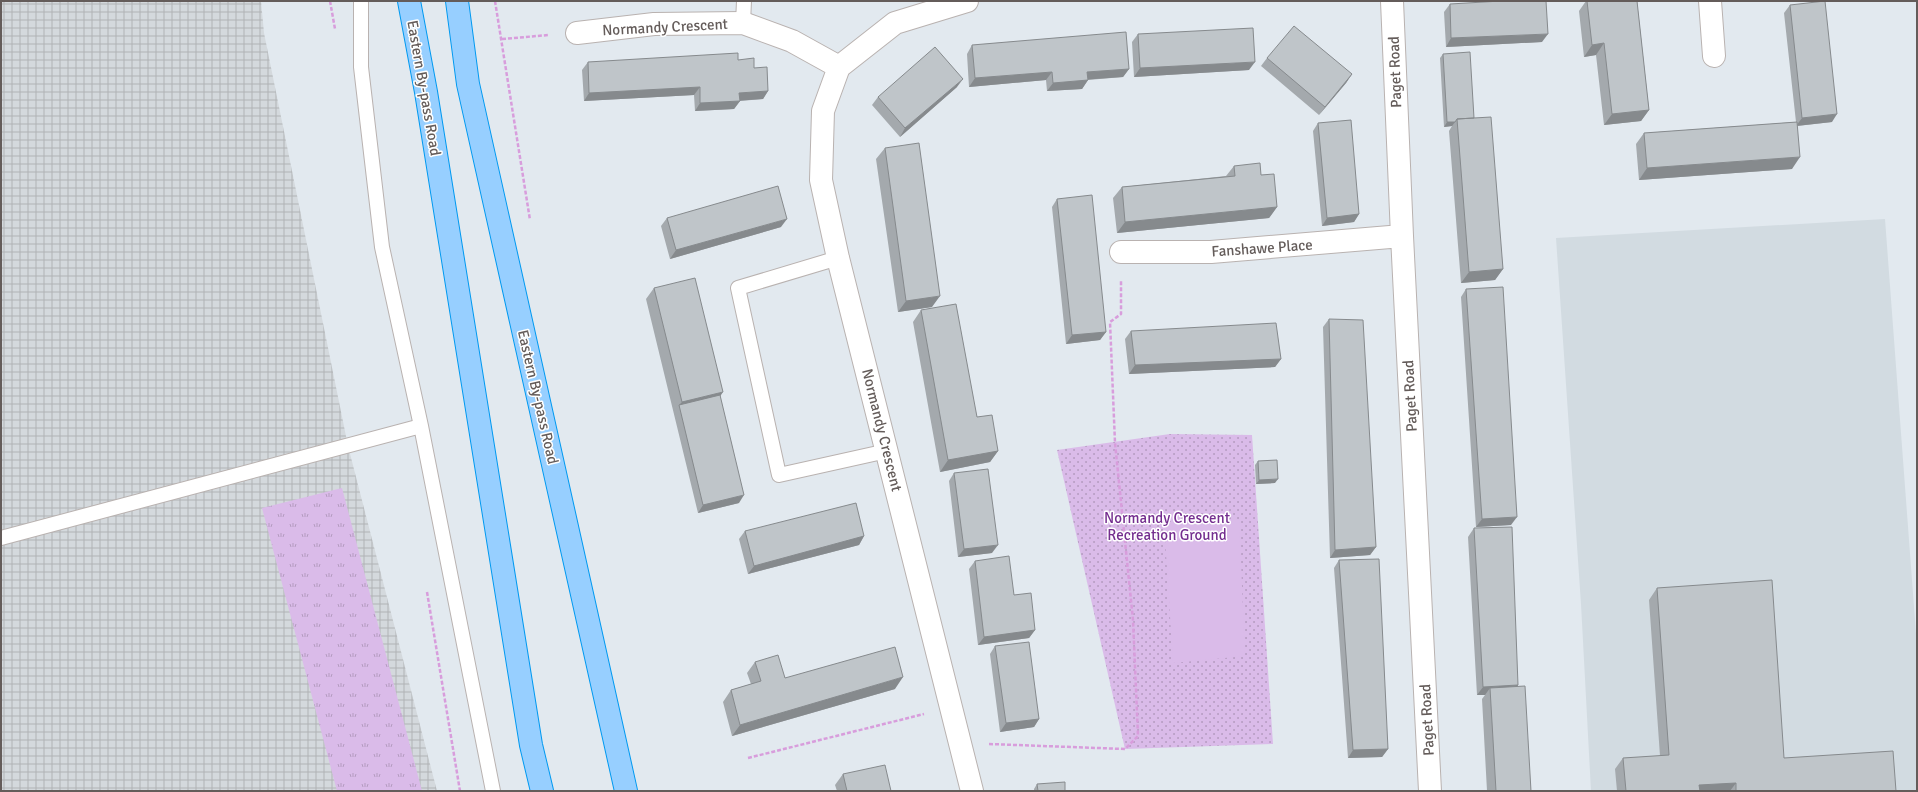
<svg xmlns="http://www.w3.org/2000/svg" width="1918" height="792" viewBox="0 0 1918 792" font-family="Signika,sans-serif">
  <defs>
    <pattern id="industrial-grid" width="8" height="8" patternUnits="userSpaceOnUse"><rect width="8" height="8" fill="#d4d9dd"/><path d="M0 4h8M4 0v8" fill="none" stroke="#b0b3b6"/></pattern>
    <pattern id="grass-tufts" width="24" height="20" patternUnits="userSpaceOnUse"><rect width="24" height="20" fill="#dabbe9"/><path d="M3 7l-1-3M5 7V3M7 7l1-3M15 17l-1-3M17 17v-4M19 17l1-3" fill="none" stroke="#b49bc0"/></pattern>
    <pattern id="park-dots" width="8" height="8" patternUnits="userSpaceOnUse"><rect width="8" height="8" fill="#dabbe9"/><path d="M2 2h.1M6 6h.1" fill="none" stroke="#b49bc0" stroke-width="1.8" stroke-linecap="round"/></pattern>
  </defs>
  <rect width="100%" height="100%" fill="#e2e9ef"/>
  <path fill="url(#industrial-grid)" d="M1,1H261L264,33L348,446L437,791H1Z"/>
  <path fill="#d2dbe1" d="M1885,219L1917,647V791H1591L1581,604L1556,238Z"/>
  <path fill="url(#grass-tufts)" d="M342,488L422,791H337L262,508Z"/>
  <path fill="url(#park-dots)" d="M1170,434L1252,435L1273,744L1125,749L1057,450Z"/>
  <path fill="#dabbe9" d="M1239,519L1245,656L1173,663L1164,522Z"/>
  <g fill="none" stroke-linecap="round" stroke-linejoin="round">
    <defs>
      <path id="service" d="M361,1V67L382,247L421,426L493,791
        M743,23L744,1
        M838,258L738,288L779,475L887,451
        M1,538L421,426"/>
      <path id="minor" d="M967,1L895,23L839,67L823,111L821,180L838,258L972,791
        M1392,1L1402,236L1430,791
        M1710,1L1714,56
        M577,33L654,24L743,23L792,41L839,67
        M1121,252H1211L1402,236"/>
      <path id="trunk" d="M409,1L426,92L531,745L542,791
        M457,1L468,84L626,791"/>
    </defs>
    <use href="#service" stroke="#b9b2b0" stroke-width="16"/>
    <use href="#minor" stroke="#b9b2b0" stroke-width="24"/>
    <use href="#trunk" stroke="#0099f0" stroke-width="24"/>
    <path stroke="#d89ddc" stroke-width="2.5" stroke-dasharray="4 2" stroke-linecap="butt" d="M330,1L335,29
      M495,1L530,220
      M502,39L549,35
      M427,592L460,791
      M989,744L1125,749L1138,736L1133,620L1115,443L1110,322L1121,314V281
      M748,758L924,714"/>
    <use href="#service" stroke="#fff" stroke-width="14"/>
    <use href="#minor" stroke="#fff" stroke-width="22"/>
    <use href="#trunk" stroke="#97cfff" stroke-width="22"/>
  </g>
  <path fill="#a4a9ad" d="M1586,1H1637L1649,110L1641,121L1604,125L1596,55L1584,57L1579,11Z
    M1450,4L1542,42L1446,47L1444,12Z
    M1790,5L1832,122L1797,126L1792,169L1639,180L1636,144L1644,133L1796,122L1784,13Z
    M1138,34L1249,70L1134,77L1132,42Z
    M972,45L1129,69L1123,77L1088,80L1082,89L1047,91L1046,80L969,87L967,54Z
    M1443,54L1474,118L1503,269L1495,280L1461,283L1449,131L1452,126L1444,127L1440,58Z
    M1267,58L1352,74L1346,83L1319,115L1261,66Z
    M738,60L754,68L768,91L763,99L740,101L734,109L695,111L694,95L584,101L582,70L588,62Z
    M957,87L900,137L872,105L878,97Z
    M1318,123L1359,214L1354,222L1322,226L1313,131Z
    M885,148L932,307L898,312L876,159Z
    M1234,166L1261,175L1277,207L1269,218L1117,233L1113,198L1122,187L1226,176Z
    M1057,199L1106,332L1100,340L1066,344L1052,207Z
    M667,218L781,227L670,259L661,226Z
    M654,288L720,395L739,503L698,513L646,299Z
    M1466,289L1511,525L1476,527L1461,297Z
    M921,310L977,417L998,451L990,462L940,472L913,322Z
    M1329,319L1376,547L1370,555L1330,558L1323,327Z
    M1131,331L1281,359L1275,367L1129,374L1125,339Z
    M1258,461L1275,483L1256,484L1255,465Z
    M954,473L992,553L958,557L949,481Z
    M1474,528L1518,686L1531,791H1487L1482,699L1485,695H1477L1468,537Z
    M745,531L864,536L859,545L748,574L739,539Z
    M1339,560L1388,749L1382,757L1348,758L1334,568Z
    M975,561L1014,595L1035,630L1029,638L978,645L969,569Z
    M1657,588L1784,758L1896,791H1617L1615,769L1623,758L1660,756L1649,600Z
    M995,646L1039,719L1034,727L1000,732L990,654Z
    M755,662L785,678L895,689L732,736L723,702L731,690L751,684L747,673Z
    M843,774L891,791H837L835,785Z
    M1037,784L1065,791H1034V789Z"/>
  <path fill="#868a8d" d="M1548,34L1542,42L1446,47L1451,38Z
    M1604,43L1596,55L1584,57L1592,45Z
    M1255,62L1249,70L1134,77L1140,68Z
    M1129,69L1123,77L1081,80L1087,72Z
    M1052,72L1046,80L969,87L975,78Z
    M1352,74L1346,83L1319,115L1325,107Z
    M963,79L957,87L900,137L905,128Z
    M1088,80L1082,89L1047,91L1053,83Z
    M700,87L694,95L584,101L589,93Z
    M768,91L763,99L734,101L739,93Z
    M740,101L734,109L695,111L700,103Z
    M1649,110L1641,121L1604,125L1612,114Z
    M1837,114L1832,122L1796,126L1802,118Z
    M1447,122H1455L1452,126L1444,127Z
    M1800,157L1792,169L1639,180L1647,168Z
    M1277,207L1269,218L1117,233L1125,222Z
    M1359,214L1354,222L1322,226L1327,218Z
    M787,219L781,227L670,259L676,250Z
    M1503,269L1495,280L1461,283L1469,272Z
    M940,296L932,307L898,312L906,301Z
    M1106,332L1100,340L1066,344L1072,335Z
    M1281,359L1275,367L1129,374L1135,365Z
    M723,392L715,404L679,405L682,402Z
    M998,451L990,462L940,472L948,460Z
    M1278,479L1275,483L1256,484L1259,480Z
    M744,495L739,503L698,513L703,505Z
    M1517,517L1511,525L1476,527L1482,519Z
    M864,536L859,545L748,574L754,566Z
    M998,545L992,553L958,557L964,549Z
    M1376,547L1370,555L1330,558L1335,550Z
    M1035,630L1029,638L978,645L984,637Z
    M903,677L895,689L732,736L740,725Z
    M1518,685L1512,694L1490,688L1485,695H1477L1483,687Z
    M1039,719L1034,727L1000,732L1006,723Z
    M1388,749L1382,757L1348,758L1353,750Z
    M1736,783L1730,791H1695L1699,785Z"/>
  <path fill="#bfc5c9" stroke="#868a8d" d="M1501,1H1546L1548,34L1451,38L1450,4Z
    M1587,1H1637L1649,110L1612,114L1604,43L1592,45Z
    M1825,1L1837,114L1802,118L1790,5Z
    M1294,26L1352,74L1325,107L1267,58Z
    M1253,28L1255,62L1140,68L1138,34Z
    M1126,32L1129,69L1087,72L1088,80L1053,83L1052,72L975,78L972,45Z
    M935,47L963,79L905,128L878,97Z
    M1470,52L1474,118L1457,119L1455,122H1447L1443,54Z
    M738,53V60L754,58V68L767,67L768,91L739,93L740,101L700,103V87L589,93L588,62Z
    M1491,117L1503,269L1469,272L1457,119Z
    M1351,120L1359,214L1327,218L1318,123Z
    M1797,122L1800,157L1647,168L1644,133Z
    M919,143L940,296L906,301L885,148Z
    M1260,163L1261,175L1274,174L1277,207L1125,222L1122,187L1235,176L1234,166Z
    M778,186L787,219L676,250L667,218Z
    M1092,195L1106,332L1072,335L1057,199Z
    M695,278L723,392L682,402L654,288Z
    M1503,287L1517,517L1482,519L1466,289Z
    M956,304L977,417L992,415L998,451L948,460L921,310Z
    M1329,319L1363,320L1376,547L1335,550Z
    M1276,323L1281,359L1135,365L1131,331Z
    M720,395L744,495L703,505L679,405Z
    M1277,460L1278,479L1259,480L1258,461Z
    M988,469L998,545L964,549L954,473Z
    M856,503L864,536L754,566L745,531Z
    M1512,527L1518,685L1483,687L1474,528Z
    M1009,556L1014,595L1031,593L1035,630L984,637L975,561Z
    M1379,559L1388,749L1353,750L1339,560Z
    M1772,580L1784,758L1893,751L1896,791H1736V783L1699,785L1700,791H1626L1623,758L1669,755L1657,588Z
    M1029,642L1039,719L1006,723L995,646Z
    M895,647L903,677L740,725L731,690L761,681L755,662L778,655L785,678Z
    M1525,686L1531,791H1496L1490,688Z
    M885,765L891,791H847L843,774Z
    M1065,782V791H1038L1037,784Z"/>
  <g text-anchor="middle" stroke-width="3" stroke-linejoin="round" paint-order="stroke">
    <g font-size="15" fill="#645c5a" stroke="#fff">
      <text transform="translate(665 27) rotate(-3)" y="5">Normandy Crescent</text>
      <text transform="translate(1395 72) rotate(-92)" y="5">Paget Road</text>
      <text transform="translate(424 88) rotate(80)" y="5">Eastern By-pass Road</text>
      <text transform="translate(1262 248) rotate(-4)" y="5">Fanshawe Place</text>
      <text transform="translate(1410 396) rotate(-93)" y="5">Paget Road</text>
      <text transform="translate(538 397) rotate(77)" y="5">Eastern By-pass Road</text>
      <text transform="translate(882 430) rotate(76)" y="5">Normandy Crescent</text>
      <text transform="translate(1427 720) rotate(-93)" y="5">Paget Road</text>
    </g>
    <g font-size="15" fill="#742e8f" stroke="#fff">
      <text x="1167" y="523">Normandy Crescent<tspan x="1167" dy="17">Recreation Ground</tspan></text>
    </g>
  </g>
  <rect width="1918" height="792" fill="none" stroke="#645c5a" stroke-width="4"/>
</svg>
